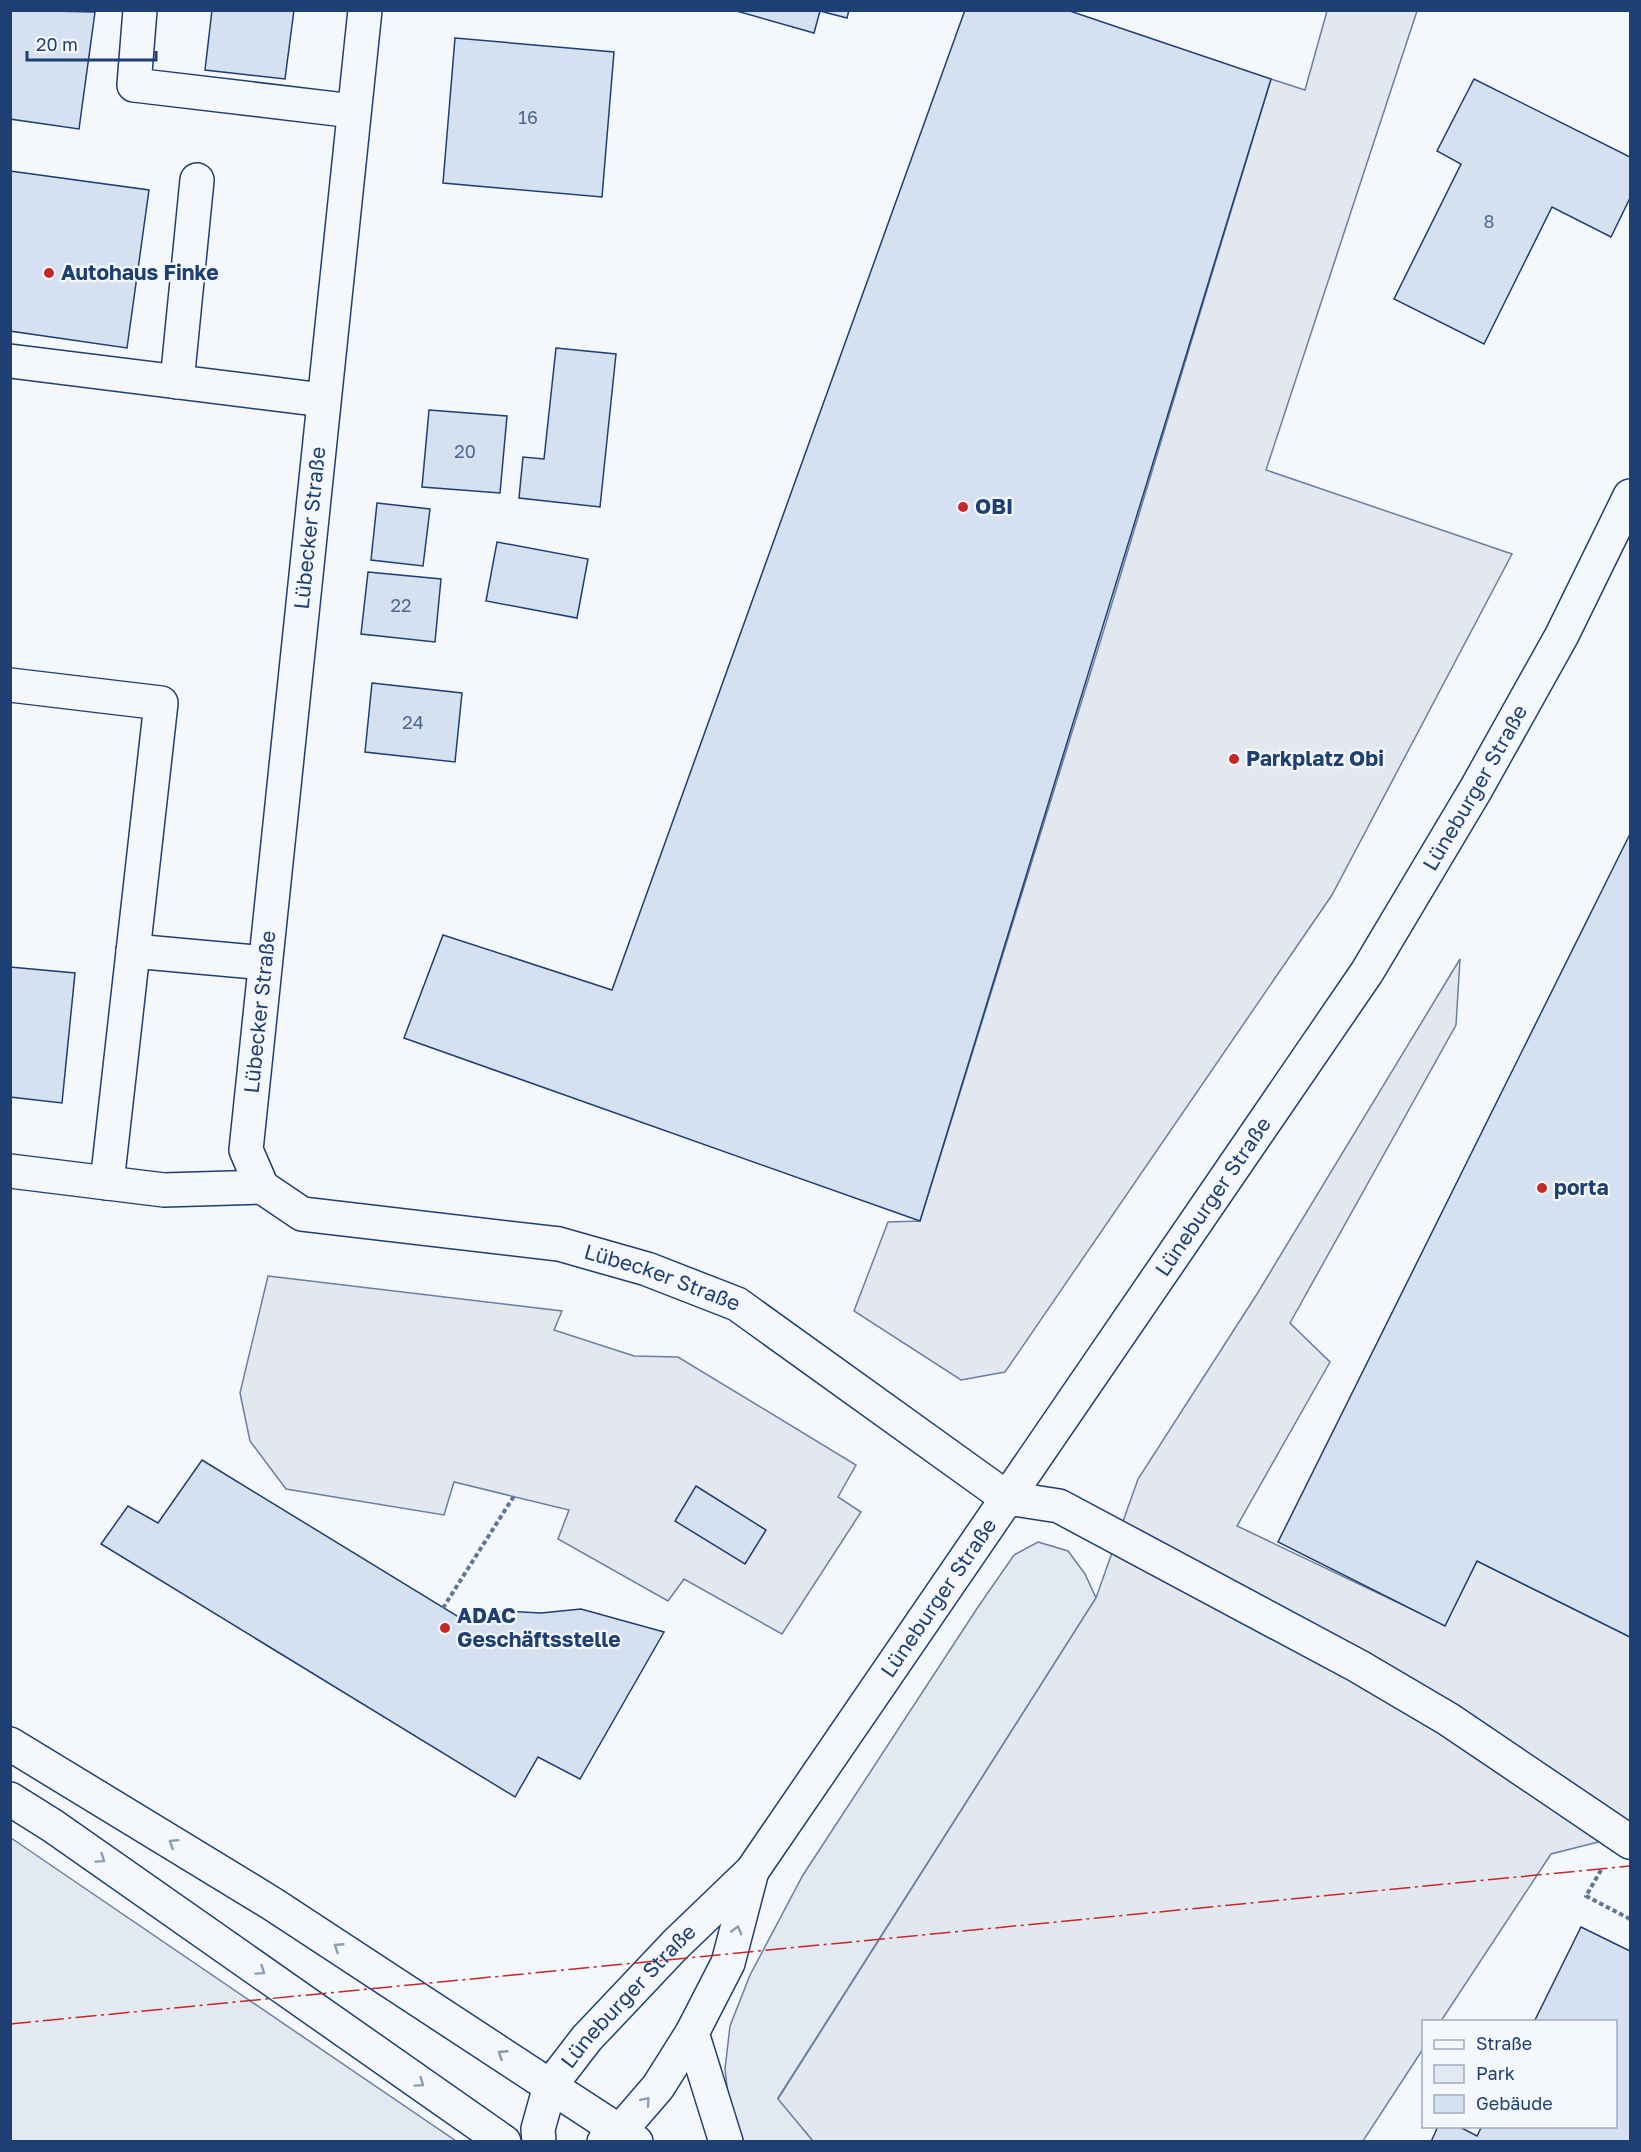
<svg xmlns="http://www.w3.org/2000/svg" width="1641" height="2152" viewBox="0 0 1641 2152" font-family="'Golos Text',sans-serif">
  <rect width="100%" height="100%" fill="#f4f7fb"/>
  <path fill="#e3e9f0" stroke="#687fa3" stroke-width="1.5" d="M1038,1542L1068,1551L1085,1574L1096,1598L778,2098L813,2141H744L730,2113L725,2069L730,2026L750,1975L803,1875L978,1607L1014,1555Z
    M11,1838L456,2141H11Z"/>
  <path fill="#e3e8f0" stroke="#687fa3" stroke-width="1.5" d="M1327,11H1417L1266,470L1512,554L1332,895L1005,1372L961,1380L854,1311L888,1222L920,1221L1106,623L1271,79L1305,90Z
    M1460,959L1456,1025L1290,1323L1330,1362L1237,1526L1445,1625L1477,1561L1630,1637V1834L1551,1854L1441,2021L1424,2022L1423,2049L1363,2141H813L778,2099L1096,1598L1138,1479L1257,1294Z
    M268,1276L562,1311L554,1330L634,1356L678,1357L856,1465L838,1497L861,1512L782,1634L684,1579L668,1601L558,1539L569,1510L454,1482L444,1515L286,1489L250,1441L240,1393Z"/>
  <path fill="#d5e0f0" stroke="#1d3f73" stroke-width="1.5" d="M10,10L95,12L79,129L10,119Z
    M212,10H294L285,79L205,70Z
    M733,10H849L847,18L820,11L814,33Z
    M965,10H1067L1271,79L920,1221L404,1038L443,935L612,990Z
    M455,38L614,52L602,197L443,183Z
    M1474,79L1630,157V198L1611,237L1552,207L1484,344L1394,299L1461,164L1437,151Z
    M10,171L149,190L127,348L10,331Z
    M556,348L616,354L600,507L519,498L523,457L544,459Z
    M429,410L507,416L500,493L422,487Z
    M377,503L430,509L423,566L371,560Z
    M497,542L588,559L577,618L486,601Z
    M368,572L441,579L435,642L361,634Z
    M372,683L462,693L455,762L365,752Z
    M1630,834V1637L1477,1561L1445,1626L1278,1542Z
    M10,967L75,973L62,1103L10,1097Z
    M202,1460L470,1624L502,1611L541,1613L581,1609L664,1632L580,1779L538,1757L515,1797L101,1544L128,1506L158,1523Z
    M696,1486L766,1530L745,1564L675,1521Z
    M1581,1927L1630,1951V2142H1431L1438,2126H1458L1477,2136L1482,2126H1616V2022H1534Z"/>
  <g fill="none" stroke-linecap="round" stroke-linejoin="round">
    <defs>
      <g id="minor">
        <path d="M140,10L134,85L353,111"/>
        <path id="s1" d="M365,10L246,1150L262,1187L302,1214L559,1244L647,1269L737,1304L1007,1498L1059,1506L1358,1666L1448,1719L1630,1842"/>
        <path d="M10,361L323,400"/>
        <path d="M177,382L197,180"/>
        <path d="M10,685L161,703L107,1183"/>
        <path d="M133,951L265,963"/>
        <path d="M10,1171L164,1190L262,1187"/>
        <path d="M692,2033L726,2142"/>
        <path id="s2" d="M539,2142L538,2129L550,2086L587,2038L675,1945L752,1871L1367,972L1476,789L1562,635L1630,496"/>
        <path d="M604,2142L620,2131L658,2087L692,2033L728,1963L752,1871"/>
      </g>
      <path id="major" d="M550,2086L636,2142"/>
      <path id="highway" d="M10,1744L271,1903L550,2086
        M10,1799L53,1826L504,2142"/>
    </defs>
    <use href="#minor" stroke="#1d3f73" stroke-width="36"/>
    <use href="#major" stroke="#1d3f73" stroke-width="36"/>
    <use href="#highway" stroke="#1d3f73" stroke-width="36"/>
    <path stroke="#5e769c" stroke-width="4" stroke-dasharray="4.5 3" stroke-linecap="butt" d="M443,1608L514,1496
      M1601,1870L1586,1896L1630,1919"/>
    <use href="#minor" stroke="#f4f7fb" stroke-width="33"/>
    <use href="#major" stroke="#f4f7fb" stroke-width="33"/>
    <use href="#highway" stroke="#f4f7fb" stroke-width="33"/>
    <path stroke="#c62828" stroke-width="1.5" stroke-dasharray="21 4.5 3 4.5" stroke-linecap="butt" d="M10,2024L1630,1866"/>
  </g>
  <defs><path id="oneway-chevron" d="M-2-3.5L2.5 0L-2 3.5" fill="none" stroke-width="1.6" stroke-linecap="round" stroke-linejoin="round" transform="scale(1.5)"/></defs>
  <g stroke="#889bb7">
    <use href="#oneway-chevron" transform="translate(173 1843) rotate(-148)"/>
    <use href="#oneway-chevron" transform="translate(101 1859) rotate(35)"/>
    <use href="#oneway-chevron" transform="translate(737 1930) rotate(-75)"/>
    <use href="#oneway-chevron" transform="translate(338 1947) rotate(-147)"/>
    <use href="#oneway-chevron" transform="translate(261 1971) rotate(35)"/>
    <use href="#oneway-chevron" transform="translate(502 2054) rotate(-147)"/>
    <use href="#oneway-chevron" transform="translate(420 2083) rotate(35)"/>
    <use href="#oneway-chevron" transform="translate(646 2101) rotate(-49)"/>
  </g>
  <g fill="#c62828" stroke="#f4f7fb" stroke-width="2">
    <circle cx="49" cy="273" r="6"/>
    <circle cx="963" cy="507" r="6"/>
    <circle cx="1234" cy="759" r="6"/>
    <circle cx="1542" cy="1188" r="6"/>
    <circle cx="445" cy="1628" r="6"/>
  </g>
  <g text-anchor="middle" stroke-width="4.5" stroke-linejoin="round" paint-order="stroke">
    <g font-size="18" fill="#4b6792">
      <text x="528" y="124">16</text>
      <text x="1489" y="228">8</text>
      <text x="465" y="458">20</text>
      <text x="401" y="612">22</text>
      <text x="413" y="729">24</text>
    </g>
    <g font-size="21" font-weight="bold" fill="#1d3f73" stroke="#f4f7fb" text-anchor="start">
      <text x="61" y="280">Autohaus Finke</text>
      <text x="975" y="514">OBI</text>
      <text x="1246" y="766">Parkplatz Obi</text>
      <text x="1554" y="1195">porta</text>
      <text x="457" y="1623">ADAC<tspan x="457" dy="24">Geschäftsstelle</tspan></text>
    </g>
    <g font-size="21" fill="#1d3f73" stroke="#f4f7fb">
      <text transform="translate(310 528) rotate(-84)" y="7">Lübecker Straße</text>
      <text dy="7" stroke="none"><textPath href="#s2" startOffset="1656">Lüneburger Straße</textPath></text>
      <text transform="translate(260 1012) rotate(-84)" y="7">Lübecker Straße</text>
      <text dy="7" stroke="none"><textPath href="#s2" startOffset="1170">Lüneburger Straße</textPath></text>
      <text dy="7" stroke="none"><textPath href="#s1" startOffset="1602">Lübecker Straße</textPath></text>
      <text dy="7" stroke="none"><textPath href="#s2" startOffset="684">Lüneburger Straße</textPath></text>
      <text dy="7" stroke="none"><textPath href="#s2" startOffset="177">Lüneburger Straße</textPath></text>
    </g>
  </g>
  <rect width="1641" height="2152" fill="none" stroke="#1d3f73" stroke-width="24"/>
  <rect x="1422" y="2020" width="195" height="108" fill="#f4f7fb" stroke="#9eadc5" stroke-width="1.5"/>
  <rect x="1434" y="2040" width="30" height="9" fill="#f4f7fb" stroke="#9eadc5" stroke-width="1.5"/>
  <text x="1476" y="2050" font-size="18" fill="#1d3f73">Straße</text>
  <rect x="1434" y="2065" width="30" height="18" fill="#e3e9f0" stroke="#9eadc5" stroke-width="1.5"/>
  <text x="1476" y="2080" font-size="18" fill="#1d3f73">Park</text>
  <rect x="1434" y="2095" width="30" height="18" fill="#d5e0f0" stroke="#9eadc5" stroke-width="1.5"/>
  <text x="1476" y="2110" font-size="18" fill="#1d3f73">Gebäude</text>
  <path d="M27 51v9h129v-9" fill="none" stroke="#1d3f73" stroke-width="3"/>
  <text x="36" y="51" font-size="18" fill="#1d3f73" stroke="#f4f7fb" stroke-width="4.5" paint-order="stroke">20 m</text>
</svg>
